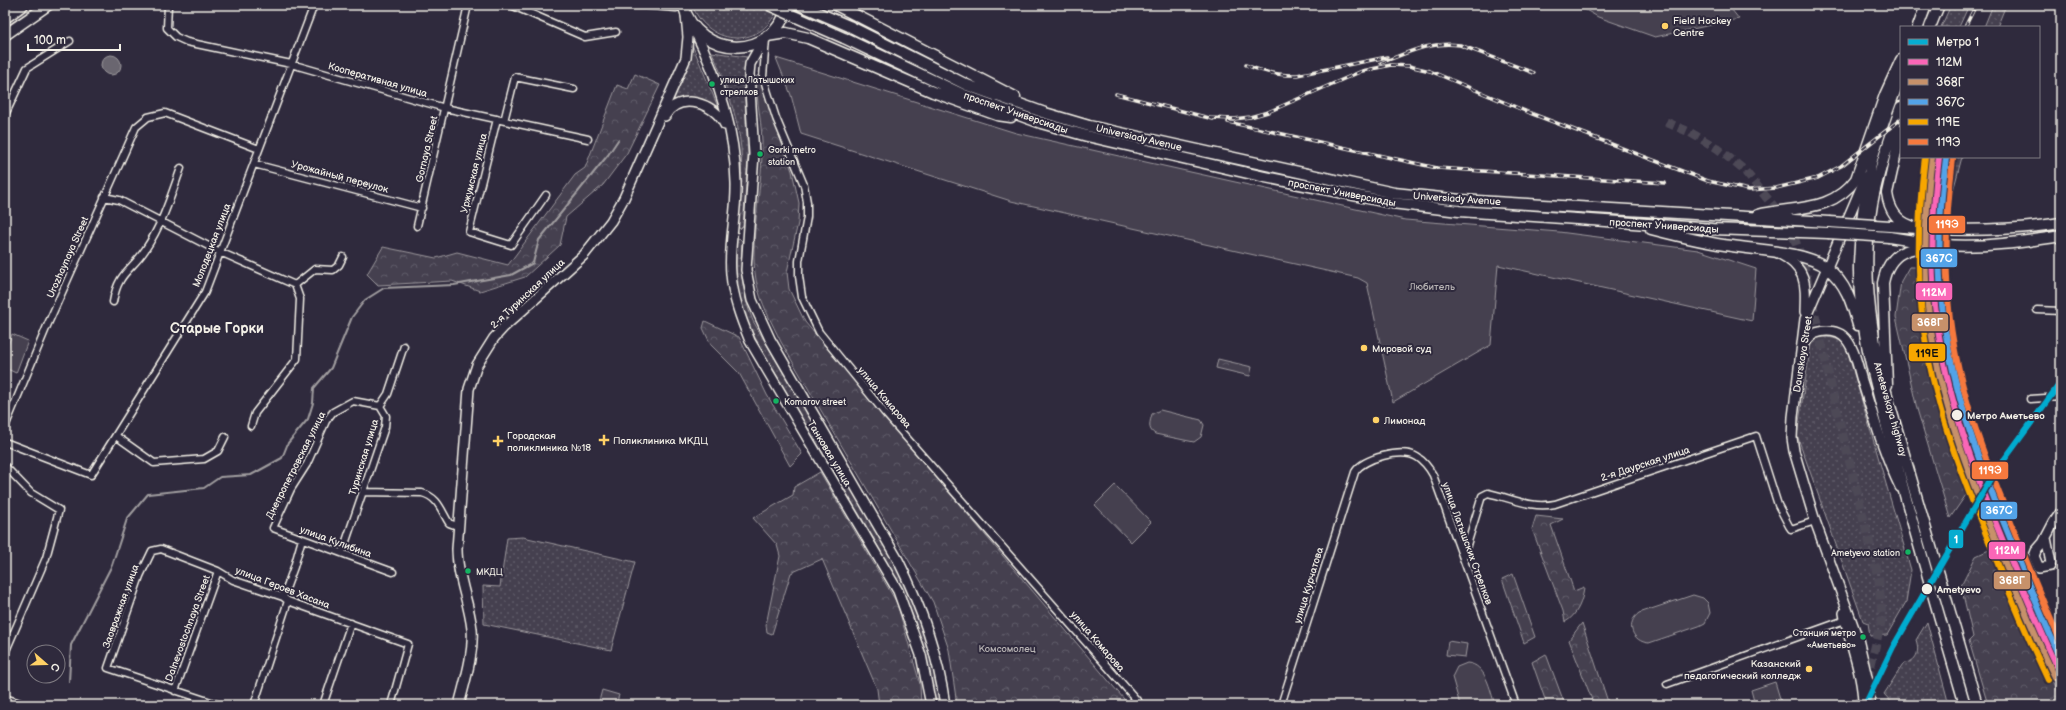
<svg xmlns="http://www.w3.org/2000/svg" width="2066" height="710" viewBox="0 0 2066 710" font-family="'Balsamiq Sans',sans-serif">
  <defs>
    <pattern id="grass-dots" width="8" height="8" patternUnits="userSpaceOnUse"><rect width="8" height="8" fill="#454050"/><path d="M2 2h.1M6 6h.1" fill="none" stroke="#605c69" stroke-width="1.8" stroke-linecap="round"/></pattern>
    <pattern id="forest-crowns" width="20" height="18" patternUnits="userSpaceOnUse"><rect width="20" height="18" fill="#454050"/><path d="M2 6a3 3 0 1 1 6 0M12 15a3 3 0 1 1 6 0" fill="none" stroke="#605c69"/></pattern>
  </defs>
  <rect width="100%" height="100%" fill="#2f2a3d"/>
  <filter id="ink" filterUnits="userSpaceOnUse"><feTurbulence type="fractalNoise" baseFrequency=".025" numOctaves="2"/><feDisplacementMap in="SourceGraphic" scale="8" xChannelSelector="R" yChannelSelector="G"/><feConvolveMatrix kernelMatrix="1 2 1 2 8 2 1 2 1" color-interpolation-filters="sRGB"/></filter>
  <g filter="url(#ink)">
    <path fill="url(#grass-dots)" stroke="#9c989c" d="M30,5H39L5,27V22Z
      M692,5H779C764,50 709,48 692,5Z
      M1951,5H1969L1959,27H1941Z
      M1993,5H2006L1997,27H1984Z
      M691,42L718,107C702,100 689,98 672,100L690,59Z
      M712,52L747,57L744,84L748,158L743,226L740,229L737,225C739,200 743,174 741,149C739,120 724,79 712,52Z
      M1947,157H1962L1952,195L1941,202Z
      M739,238L742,241C740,270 742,294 753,321L894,562L920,621L934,670L940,705H934C930,628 887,561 849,497C815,439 779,382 747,323L736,285V240Z
      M1819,337C1831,337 1837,337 1846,346L1911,570L1906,602L1887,635L1870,636L1868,623L1863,621L1797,435L1811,343Z
      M523,537L635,562L611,650L484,624L483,586L500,587L507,538Z
      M1927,622L1949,705H1894L1884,694L1904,663C1917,662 1920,651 1916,640Z"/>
    <path fill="url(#forest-crowns)" stroke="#9c989c" d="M635,74L660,85L627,153L603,185L566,217L560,245L525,277L480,291L452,281L378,285L367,274L383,247L436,258L457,252L508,265L575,175L585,168L617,85L628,89Z
      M758,75L761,77L769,108L792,171L799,203L798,223L787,272L789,289L805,322L1129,705H957L949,650L933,602L781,342C772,323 760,302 756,280C749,240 762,191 762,150C763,126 756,101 756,77Z
      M1909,267H1920C1923,318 1929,369 1943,417C1951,442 1961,465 1970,489L1950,518L1917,409L1896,317L1901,281Z
      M705,321L739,337L767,395L802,454L790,466L739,373L711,345L703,328Z
      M1218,359L1252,367L1250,376L1216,368Z
      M820,472L897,603L920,684L921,705H879L877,689L822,559L791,573L772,634L767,632L766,625L780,556L777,545L753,518L793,495L794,487Z
      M1536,516L1563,519L1551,525L1574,591L1584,587C1583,600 1577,616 1565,622L1563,611L1532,529Z
      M1991,549L1998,552L2061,699V705H1988L1969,641L1973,637L1961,586L1976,556Z
      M1513,574L1535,637L1524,643L1502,579Z
      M1582,623L1609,705H1594L1569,640Z
      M1546,654L1565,705H1547L1532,662Z"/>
    <path fill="#454050" stroke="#9c989c" d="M1577,5H1728L1739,19L1655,37L1598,17Z
      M776,58L1016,133L1405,220L1559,232L1698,250L1756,269L1752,321L1498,265L1491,345L1393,402L1367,283L1358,278L1011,201L801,134L791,95Z
      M12,334L28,341L16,373L5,368V354Z
      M1160,410L1201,420L1204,425L1201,437L1194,442L1155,434C1147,429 1150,422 1152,414Z
      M1115,485L1151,522L1131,542L1095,505Z
      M1693,595L1703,598L1708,603L1710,613L1705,623L1699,626L1649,643C1632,642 1625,623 1639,613Z
      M1448,641L1467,644L1465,657L1446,655Z
      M1467,663C1486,664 1490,690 1495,705H1460L1452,677L1457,667Z
      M1775,682L1782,705H1755L1751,690Z
      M602,690L619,695L616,705H598Z"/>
    <path fill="#6a6670" stroke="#a19ea0" d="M101 65a10 10 0 1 1 20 0a10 10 0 1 1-20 0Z"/>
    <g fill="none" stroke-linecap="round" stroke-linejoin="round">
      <path stroke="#a19ea0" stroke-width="2" d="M69,682L71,645L112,565L127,519L148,494L204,488L220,477L251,475L282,458L288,443L308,419L313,403L314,388L331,368L352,317L365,300L384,288L454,285L511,275L533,263L539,240L608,155L618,140"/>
      <path stroke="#4d4857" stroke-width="9" stroke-dasharray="9 4.5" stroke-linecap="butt" d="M1666,122L1689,132L1717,148L1744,170L1784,219L1795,240L1804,266L1835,403L1879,581L1882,618L1867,681"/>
      <defs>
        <path id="street" d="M168,5L167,28L176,37L187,42L291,64L445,108L588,139
          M511,5L585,37L616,32
          M640,5L676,8L683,5
          M766,39L763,77L776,118L804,185L807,202V217L799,261V276L802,297L819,332L884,412L1141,705
          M5,115L27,68L70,41
          M497,119L469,232L511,245L546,195
          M504,121L515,77L574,89
          M254,164L422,208
          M104,197L119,200L220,252L295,285L300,299L297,359L255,413L251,426
          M417,226L468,5
          M295,285L315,269L333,270L339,265L343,257
          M113,302C118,272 131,271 145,250C162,225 171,196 181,168
          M2037,310L2061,311
          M2030,399L2061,397
          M380,406L353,401L333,412L326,421L307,464L291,489L273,528L393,572
          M5,427L47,326L136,127L148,117L165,113L259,149
          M116,436L154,463L204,459L218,451L225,437
          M5,442L91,475L205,292L314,5
          M5,466L31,493L59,510L46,558L5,653
          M363,492L422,493C438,497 441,510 449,523L457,526
          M342,553L385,427L386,416L380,406L388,394L404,346
          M1463,558L1482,496L1488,493C1512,498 1531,509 1555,504L1756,436L1778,505L1789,526L1791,529L1815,521
          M283,597L294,567L302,539
          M1667,684L1845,620
          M175,691L218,571
          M5,698L26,705
          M220,705L108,668L140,576L152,551L161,549L218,571L233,580L283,597L288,601L408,644L391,705
          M254,705L288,601
          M323,705L351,623
          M1281,705L1355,472C1363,458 1402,448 1417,457C1424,461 1429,468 1433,475L1516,705"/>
        <path id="secondary" d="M693,27C717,75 735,129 736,183C737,214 728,244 731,274C733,298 741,319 750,341L898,591L921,655L931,705
          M764,39L750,64L749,74L754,154L746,270L752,300L770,339L898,560C921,606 938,654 945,705
          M665,116C679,91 715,103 725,125
          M1866,176L1805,319L1793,417L1792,438L1794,451L1815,521L1858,639L1870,690V705
          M1778,253C1807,268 1806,283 1805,312
          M1803,348C1806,340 1811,333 1820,332C1827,330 1837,331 1843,336C1855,346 1858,369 1863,384C1874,418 1884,454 1900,487
          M2046,538L2051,563L2050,566L2039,568L2034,556L2036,551L2043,543L2054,522L2061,512
          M1844,613C1849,644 1863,673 1863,705
          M459,705C465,681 474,654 472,629C469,601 457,577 457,549L469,389L477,365L494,338L504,327L584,255L611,221L624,198L686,58L688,37L686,15"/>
        <path id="primary" d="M683,5C699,60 774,61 788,5
          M800,5L849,26L967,85L1045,113L1089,126L1394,193L1461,200L1829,222
          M836,5L1015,97
          M5,18L23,5
          M1918,27L1926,5
          M1930,27L1939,5
          M5,35L48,5
          M767,36L786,33L808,38L933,92L997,115L1011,117
          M844,38L964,95L1041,123L1087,136L1265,177L1392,203L1459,211L1620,222L1712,229L1828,233
          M1901,75C1890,105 1877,137 1870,168C1864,199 1860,233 1859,265C1858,328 1877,387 1892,447C1915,534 1940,619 1965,705
          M1901,107C1890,139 1878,171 1872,204C1861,269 1870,335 1888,399L1977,705
          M1901,131L1887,193C1889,208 1896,221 1911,226
          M1758,215C1795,206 1831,213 1856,179L1885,95L1901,60
          M1890,226C1947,231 2004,232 2061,223
          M1651,229C1678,236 1705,243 1732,246C1757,250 1807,252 1827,268C1846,283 1852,303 1858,325
          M1889,237C1907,240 1926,243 1944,245C1983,248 2023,242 2061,236
          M1887,385L1883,283C1890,246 1914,248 1945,245"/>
      </defs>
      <use href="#street" stroke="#f4f1e8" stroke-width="9"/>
      <use href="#secondary" stroke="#f4f1e8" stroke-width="12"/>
      <use href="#primary" stroke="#f4f1e8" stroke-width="13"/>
      <use href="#street" stroke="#2f2a3d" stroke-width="6"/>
      <use href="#secondary" stroke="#2f2a3d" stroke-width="9"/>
      <use href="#primary" stroke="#2f2a3d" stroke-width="10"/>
      <defs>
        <path id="rail" d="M1965,27L1976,5
          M1381,63C1409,52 1430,41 1460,45L1534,73
          M1246,65C1263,72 1278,76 1297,75L1387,57
          M1116,94L1213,119
          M1209,118L1234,119L1250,117L1268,112L1362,71L1391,65L1409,66L1430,71L1530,113L1708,181L1749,190L1776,188L1818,178L1841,166L1901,119
          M1228,122L1437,168L1665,183"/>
      </defs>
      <use href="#rail" stroke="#f4f1e8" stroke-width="3.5"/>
      <use href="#rail" stroke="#2f2a3d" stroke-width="2" stroke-dasharray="6" stroke-linecap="butt"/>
      <defs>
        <path id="primary-bridge" d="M769,5L844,38
          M1829,222L1890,226
          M1828,233L1889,237"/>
      </defs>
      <use href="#primary-bridge" stroke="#f4f1e8" stroke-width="13" stroke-linecap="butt"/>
      <use href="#primary-bridge" stroke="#2f2a3d" stroke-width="10"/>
      <defs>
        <path id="rail-1" d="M1939,157C1932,212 1929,267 1937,322C1947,399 1974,470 2003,541C2022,586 2040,631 2061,674"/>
        <path id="rail-2" d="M1932,157C1925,212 1922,267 1930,323C1940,399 1967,470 1996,541C2015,587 2033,633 2055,677"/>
        <path id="rail-3" d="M1946,158C1939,212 1936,267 1944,321C1954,397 1981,468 2010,538C2026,578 2042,619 2061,658"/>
        <path id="rail-4" d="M1925,157C1918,212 1916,267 1923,323C1932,400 1960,473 1990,544C2008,590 2027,636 2048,680"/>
        <path id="rail-5" d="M1953,159C1946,212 1944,265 1950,319C1959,393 1986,462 2014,530C2029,567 2044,605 2061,642"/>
      </defs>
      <use href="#rail-1" stroke="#2f2a3d" stroke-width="9"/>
      <use href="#rail-2" stroke="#2f2a3d" stroke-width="9"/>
      <use href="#rail-3" stroke="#2f2a3d" stroke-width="9"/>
      <use href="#rail-4" stroke="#2f2a3d" stroke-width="9"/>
      <use href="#rail-5" stroke="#2f2a3d" stroke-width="9"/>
      <use href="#rail-1" stroke="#fa66b7" stroke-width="6"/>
      <use href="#rail-2" stroke="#c7916a" stroke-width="6"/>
      <use href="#rail-3" stroke="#53a3e8" stroke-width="6"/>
      <use href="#rail-4" stroke="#f7a600" stroke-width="6"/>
      <use href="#rail-5" stroke="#f6793e" stroke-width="6"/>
      <defs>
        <path id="metro-1" d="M1865,705L1893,647L1993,475L2061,382"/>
      </defs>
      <use href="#metro-1" stroke="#2f2a3d" stroke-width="9"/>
      <use href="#metro-1" stroke="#06acd0" stroke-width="6"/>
    </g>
  </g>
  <g fill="#ffd166" stroke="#2f2a3d" stroke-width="1.5">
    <circle cx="1665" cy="26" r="4"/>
    <circle cx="1364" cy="348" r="4"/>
    <circle cx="1376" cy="420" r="4"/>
    <path d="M602 434h4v4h4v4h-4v4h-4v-4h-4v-4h4z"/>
    <path d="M496 435h4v4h4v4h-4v4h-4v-4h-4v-4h4z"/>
    <circle cx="1809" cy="669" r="4"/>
  </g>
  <g fill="#13b361" stroke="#2f2a3d" stroke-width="1.5">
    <circle cx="712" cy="84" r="3.5"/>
    <circle cx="760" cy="154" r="3.5"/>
    <circle cx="776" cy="401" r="3.5"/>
    <circle cx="1908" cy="552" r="3.5"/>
    <circle cx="468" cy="571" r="3.5"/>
    <circle cx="1863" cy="637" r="3.5"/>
  </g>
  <g fill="#f4f1e8" stroke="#2f2a3d" stroke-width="1.5">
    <circle cx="1957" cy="415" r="6"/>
    <circle cx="1927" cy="589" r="6"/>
  </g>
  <g text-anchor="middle" stroke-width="4" stroke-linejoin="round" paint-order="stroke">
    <g font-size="9" fill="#f4f1e8" stroke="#2f2a3d" text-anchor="start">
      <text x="720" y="83">улица Латышских<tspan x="720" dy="12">стрелков</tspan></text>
      <text x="768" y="153">Gorki metro<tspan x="768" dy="12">station</tspan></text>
      <text x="784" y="405">Komarov street</text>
      <text x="1900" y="556" text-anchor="end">Ametyevo station</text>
      <text x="476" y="575">МКДЦ</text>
      <text x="1856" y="636" text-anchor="end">Станция метро<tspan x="1856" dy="12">«Аметьево»</tspan></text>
    </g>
    <g font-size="10" fill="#f4f1e8" stroke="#2f2a3d" text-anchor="start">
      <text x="1673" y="24">Field Hockey<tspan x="1673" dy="12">Centre</tspan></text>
      <text x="1372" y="352">Мировой суд</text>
      <text x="1384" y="424">Лимонад</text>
      <text x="507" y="439">Городская<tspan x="507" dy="12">поликлиника №18</tspan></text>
      <text x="613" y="444">Поликлиника МКДЦ</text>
      <text x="1801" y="667" text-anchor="end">Казанский<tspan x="1801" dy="12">педагогический колледж</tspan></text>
    </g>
    <g font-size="10" fill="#f4f1e8" stroke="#2f2a3d">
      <text transform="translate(378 79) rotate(16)" y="4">Кооперативная улица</text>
      <text transform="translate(1016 112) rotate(19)" y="4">проспект Универсиады</text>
      <text transform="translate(1139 137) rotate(13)" y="4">Universiady Avenue</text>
      <text transform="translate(426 149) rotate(-77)" y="4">Gornaya Street</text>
      <text transform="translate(473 173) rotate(-76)" y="4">Уржумская улица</text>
      <text transform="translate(340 176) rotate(15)" y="4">Урожайный переулок</text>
      <text transform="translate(1342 192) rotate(11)" y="4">проспект Универсиады</text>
      <text transform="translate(1457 198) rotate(4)" y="4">Universiady Avenue</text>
      <text transform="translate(1664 225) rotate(4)" y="4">проспект Универсиады</text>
      <text transform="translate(211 245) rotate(-69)" y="4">Молодецкая улица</text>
      <text transform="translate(67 257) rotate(-66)" y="4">Urozhaynaya Street</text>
      <text transform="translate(527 293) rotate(-43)" y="4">2-я Туринская улица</text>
      <text transform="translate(1802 354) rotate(-81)" y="4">Daurskaya Street</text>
      <text transform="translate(885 397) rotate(50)" y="4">улица Комарова</text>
      <text transform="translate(1891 409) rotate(74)" y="4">Ametevskaya highway</text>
      <text transform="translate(830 453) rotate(59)" y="4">Танковая улица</text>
      <text transform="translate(363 457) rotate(-73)" y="4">Туринская улица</text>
      <text transform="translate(1645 463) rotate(-18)" y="4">2-я Даурская улица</text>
      <text transform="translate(295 465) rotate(-63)" y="4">Днепропетровская улица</text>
      <text transform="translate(336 541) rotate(20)" y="4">улица Кулибина</text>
      <text transform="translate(1468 543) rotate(70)" y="4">улица Латышских Стрелков</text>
      <text transform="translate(1308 585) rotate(-73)" y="4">улица Курчатова</text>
      <text transform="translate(283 587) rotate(21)" y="4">улица Героев Хасана</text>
      <text transform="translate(120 606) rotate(-70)" y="4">Заовражная улица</text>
      <text transform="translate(187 628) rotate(-70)" y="4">Dalnevostochnaya Street</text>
      <text transform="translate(1098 641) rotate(49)" y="4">улица Комарова</text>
    </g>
    <g font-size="10" fill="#b7b3b3" stroke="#2f2a3d">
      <text x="1432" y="290">Любитель</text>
      <text x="1007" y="652">Комсомолец</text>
    </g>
    <g font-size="10" font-weight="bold" fill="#f4f1e8" stroke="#2f2a3d" text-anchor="start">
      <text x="1967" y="419">Метро Аметьево</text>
      <text x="1937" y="593">Ametyevo</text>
    </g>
    <g font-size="14" font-weight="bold" fill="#f4f1e8" stroke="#2f2a3d">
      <text x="217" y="333">Старые Горки</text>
    </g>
  </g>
  <g stroke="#2f2a3d" stroke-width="1.5">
    <rect x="1928" y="215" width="38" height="19" rx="4" fill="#f6793e"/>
    <rect x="1920" y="248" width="38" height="20" rx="4" fill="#53a3e8"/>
    <rect x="1915" y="282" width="38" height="19" rx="4" fill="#fa66b7"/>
    <rect x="1911" y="313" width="38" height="19" rx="4" fill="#c7916a"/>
    <rect x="1908" y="343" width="38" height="19" rx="4" fill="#f7a600"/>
    <rect x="1971" y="461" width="38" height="19" rx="4" fill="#f6793e"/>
    <rect x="1980" y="501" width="38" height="19" rx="4" fill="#53a3e8"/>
    <rect x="1948" y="529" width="16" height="20" rx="4" fill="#06acd0"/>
    <rect x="1988" y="541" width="38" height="19" rx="4" fill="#fa66b7"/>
    <rect x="1993" y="571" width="38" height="19" rx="4" fill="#c7916a"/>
  </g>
  <g font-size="11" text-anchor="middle" font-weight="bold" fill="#fff">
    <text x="1947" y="228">119Э</text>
    <text x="1939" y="262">367С</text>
    <text x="1934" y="296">112М</text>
    <text x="1930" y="326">368Г</text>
    <text x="1990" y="474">119Э</text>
    <text x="1999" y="514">367С</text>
    <text x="1956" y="543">1</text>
    <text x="2007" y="554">112М</text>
    <text x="2012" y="584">368Г</text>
  </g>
  <g font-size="11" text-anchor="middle" font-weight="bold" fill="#111">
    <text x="1927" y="357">119Е</text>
  </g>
  <rect width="2066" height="710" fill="none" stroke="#2f2a3d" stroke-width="20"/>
  <rect x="10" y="10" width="2046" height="690" fill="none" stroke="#f4f1e8" stroke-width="1.5" filter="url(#ink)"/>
  <rect x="1900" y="26" width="140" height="132" fill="#2f2a3d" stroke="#7e7a81"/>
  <rect x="1908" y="39" width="20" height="6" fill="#06acd0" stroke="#7e7a81"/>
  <text x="1936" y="46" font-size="12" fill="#f4f1e8">Метро 1</text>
  <rect x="1908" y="59" width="20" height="6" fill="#fa66b7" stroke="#7e7a81"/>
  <text x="1936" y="66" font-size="12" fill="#f4f1e8">112М</text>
  <rect x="1908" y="79" width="20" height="6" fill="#c7916a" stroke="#7e7a81"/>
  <text x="1936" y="86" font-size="12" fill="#f4f1e8">368Г</text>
  <rect x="1908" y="99" width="20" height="6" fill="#53a3e8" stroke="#7e7a81"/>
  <text x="1936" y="106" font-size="12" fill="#f4f1e8">367С</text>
  <rect x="1908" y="119" width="20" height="6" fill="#f7a600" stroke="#7e7a81"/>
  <text x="1936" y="126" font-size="12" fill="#f4f1e8">119Е</text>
  <rect x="1908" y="139" width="20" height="6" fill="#f6793e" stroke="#7e7a81"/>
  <text x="1936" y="146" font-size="12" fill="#f4f1e8">119Э</text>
  <g transform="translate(46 664) rotate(110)"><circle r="19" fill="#2f2a3d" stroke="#7e7a81"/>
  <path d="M0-3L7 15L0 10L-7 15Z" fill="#ffd166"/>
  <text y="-6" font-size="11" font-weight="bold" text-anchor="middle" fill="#f4f1e8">С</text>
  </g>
  <path d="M28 44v6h92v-6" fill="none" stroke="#f4f1e8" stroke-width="2"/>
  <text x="34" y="44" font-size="12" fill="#f4f1e8" stroke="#2f2a3d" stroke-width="3" paint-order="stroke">100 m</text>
</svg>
